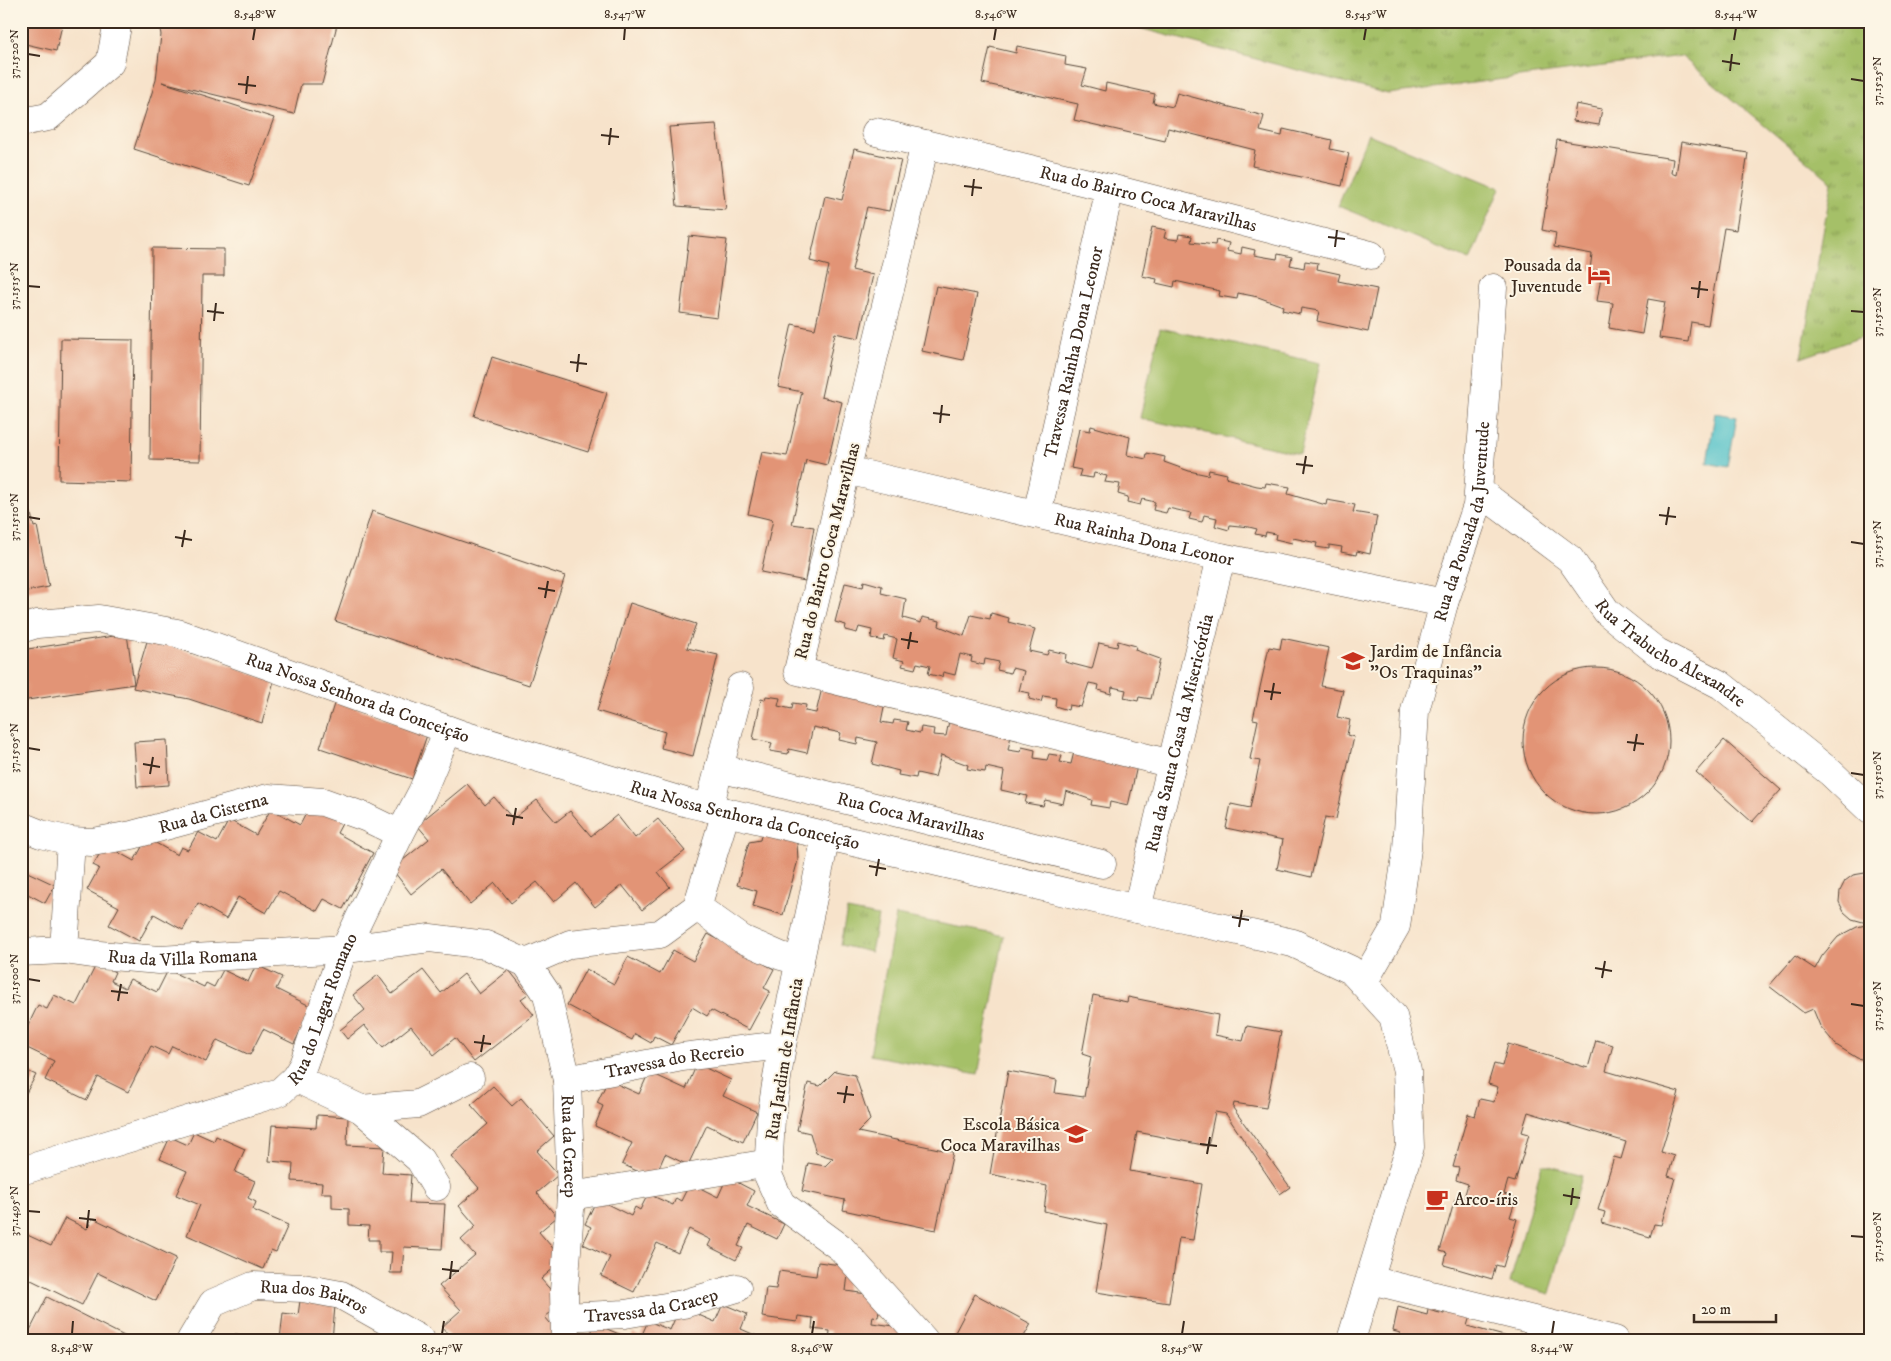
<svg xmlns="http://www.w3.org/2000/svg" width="1891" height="1361" viewBox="0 0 1891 1361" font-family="'IM FELL DW Pica',serif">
  <defs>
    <pattern id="grass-tufts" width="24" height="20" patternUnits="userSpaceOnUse" patternTransform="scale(1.25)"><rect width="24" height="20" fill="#a5c067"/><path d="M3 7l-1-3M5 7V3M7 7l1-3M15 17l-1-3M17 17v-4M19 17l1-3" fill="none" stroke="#889c54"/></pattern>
  </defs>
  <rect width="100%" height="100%" fill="#fcf5e5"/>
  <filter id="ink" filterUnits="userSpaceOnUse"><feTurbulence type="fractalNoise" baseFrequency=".02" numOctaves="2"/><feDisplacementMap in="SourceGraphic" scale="10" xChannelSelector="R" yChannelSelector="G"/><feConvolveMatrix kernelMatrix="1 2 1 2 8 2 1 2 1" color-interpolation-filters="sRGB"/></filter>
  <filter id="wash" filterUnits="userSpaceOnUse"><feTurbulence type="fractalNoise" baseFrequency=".0096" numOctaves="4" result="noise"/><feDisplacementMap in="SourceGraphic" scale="20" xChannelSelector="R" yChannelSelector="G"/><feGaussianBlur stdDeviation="1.12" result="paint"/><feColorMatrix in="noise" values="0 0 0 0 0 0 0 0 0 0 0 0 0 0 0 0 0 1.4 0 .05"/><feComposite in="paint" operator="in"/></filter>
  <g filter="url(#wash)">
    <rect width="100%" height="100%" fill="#f7e3cb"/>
    <path fill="url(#grass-tufts)" stroke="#707542" d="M1113,21H1870V334L1801,358L1832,182L1681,56L1388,94Z
      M847,910L878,916L871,952L840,945Z"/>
    <path fill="#a5c067" stroke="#707542" d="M1368,134L1500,188L1470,260L1338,206Z
      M1160,328L1320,363L1300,454L1140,418Z
      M896,915L1004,936L978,1075L870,1055Z
      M1542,1164L1582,1175L1550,1294L1510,1283Z"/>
    <path fill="#54c2c9" stroke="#487674" d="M1715,413L1737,417L1728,467L1707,463Z"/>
    <g id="blocks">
      <path fill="#e29476" d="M21,21H63L56,51L21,43Z
        M159,21H338L322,84H301L294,114L162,82L274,118L249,186L134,149L156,80L161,35Z
        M1017,46L1066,56L1065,65L1087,69L1082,85L1105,91L1106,83L1155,94L1153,103L1173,107L1177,93L1264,116L1260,131L1282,136L1283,129L1332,140L1330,149L1349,153L1342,186L1252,166L1255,150L1168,128L1165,141L1074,120L1078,104L982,83L990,47L1016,53Z
        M1576,104L1602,109L1599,125L1573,121Z
        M716,124L726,210L677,206L669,127Z
        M1557,140L1673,159L1671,173L1676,175L1681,142L1748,153L1736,230L1724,228L1708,325L1691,322L1688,342L1659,338L1665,302L1648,299L1642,334L1609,328L1613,303L1597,301L1602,271L1590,270L1592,254L1554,247L1556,233L1542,230Z
        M854,149L901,160L889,211L867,207L852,270L873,275L859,338L835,333L821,397L842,402L827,465L806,460L792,524L814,527L805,581L761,572L773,520L748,514L762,452L787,456L802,392L778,387L792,324L815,329L829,266L810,261L825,196L842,200Z
        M1152,227L1166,230L1164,238L1178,240L1179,234L1192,236L1191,242L1215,245L1216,240L1229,243L1227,251L1241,254L1242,247L1255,250L1254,255L1265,257L1277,259L1278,254L1292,257L1290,265L1304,268L1305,261L1318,263L1317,269L1340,274L1338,281L1377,289L1368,332L1317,321L1319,311L1301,308L1300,314L1282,310L1283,306L1258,297L1238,293L1237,299L1219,296L1220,291L1175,281L1174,287L1156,283L1157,279L1142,276Z
        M689,236L727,240L717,318L680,313Z
        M152,248L224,249V276H202L200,461L150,460Z
        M936,286L977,294L963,360L922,351Z
        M61,339L133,340L131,482L59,480Z
        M492,357L607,393L588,452L474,416Z
        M1091,426L1130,437L1127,455L1146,459L1147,453L1165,457L1164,462L1189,471L1208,475L1209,470L1227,474L1226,478L1257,486L1265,487L1266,483L1290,487L1288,494L1326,505L1327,500L1355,505L1353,512L1377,516L1370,554L1357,551L1356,555L1341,552L1342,547L1329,545V549L1316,547L1317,543L1293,538L1292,543L1275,539L1276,534L1266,532L1265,536L1255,534L1257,529L1249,527L1230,525L1229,530L1215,526L1217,518L1204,515L1202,522L1189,519L1191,513L1168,508L1166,513L1153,510L1155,502L1142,499L1140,505L1127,502L1128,497L1118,494L1120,484L1105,482L1107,476L1094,473L1093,478L1079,476L1081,470L1071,468L1079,429L1090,431Z
        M29,505L34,527L37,526L49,587L21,592V507Z
        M372,511L565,576L529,685L335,621Z
        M864,581L882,586L881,593L906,599L903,618L921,623L922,617L940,621L939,626L964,636L971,615L990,619L991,613L1009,618L1008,622L1035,629L1029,651L1047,655L1049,650L1066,654L1065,662L1092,669L1099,643L1117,647L1118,641L1136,646L1135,650L1160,659L1151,699L1139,697L1138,701L1124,698L1126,690L1112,687L1111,694L1098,690L1099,685L1089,683L1081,707L1069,705L1068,710L1055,706L1056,698L1043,696L1041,702L1029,699L1030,693L1019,691L1024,671L1012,668L1010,673L997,670L999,662L985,659L984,665L971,662L972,657L960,654L955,675L943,672L942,677L928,674L930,666L917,663L915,669L902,666L904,661L893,658L897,639L885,636L884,641L871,638L872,630L859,627L857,633L845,630L846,625L835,622L845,583L863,587Z
        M630,603L696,624L687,648L718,655L693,756L661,748L665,732L597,711Z
        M127,634L134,684L21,701V650Z
        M148,638L274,681L262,723L189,699L133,688Z
        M1282,638L1329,648L1321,686L1343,690L1337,717L1350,720L1347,735L1354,737L1336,819L1325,817L1311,877L1277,869L1283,840L1226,828L1231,804L1250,808L1260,761L1250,759L1258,720L1253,719L1269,647L1280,649Z
        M1523 741a73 73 0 1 1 146 0a73 73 0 1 1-146 0Z
        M822,688L885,702L881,722L893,724L894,720L908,722L906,730L920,733L921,727L934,729L933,735L946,736L950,716L1012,731L1008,750L1021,752L1022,747L1035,750L1034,758L1047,760L1049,754L1062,756L1060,762L1071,764L1074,752L1137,766L1128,806L1110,802L1109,808L1091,805L1092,800L1066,791L1063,804L1045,800L1043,806L1025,803L1027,796L1001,790L1004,771L986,767L985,772L967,769L968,765L941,755L935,777L917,773L916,778L898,775L899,771L872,764L877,742L858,738L857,744L839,740L841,733L813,727L807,753L789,749L788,754L770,751L772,743L753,739L761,699L765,700L766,696L780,698L778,706L792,709L793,703L806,705L805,711L816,713Z
        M335,701L428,732L412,779L320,748Z
        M167,740L169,785L137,787L134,742Z
        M1724,740L1781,790L1752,822L1696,772Z
        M467,784L485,805L494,797L513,819L537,800L556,822L570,811L591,836L617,815L635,838L658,819L685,851L658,872L670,887L642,910L622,885L595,907L576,883L554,902L537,882L511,903L495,883L470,904L441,869L411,894L392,869L429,839L417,825Z
        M312,802L344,820L337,833L373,853L343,909L324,899L317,911L279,891L266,913L238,897L226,919L198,903L183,930L154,914L139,941L109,925L119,907L87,890L99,868L93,865L105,845L134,861L147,838L177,855L181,847L188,850L198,832L217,842L229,820L256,835L271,809L300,825Z
        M762,831L797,843L798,860L783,915L753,906L757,891L737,885L749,842L760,840Z
        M21,869L55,885L45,903L24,892L21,897Z
        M1865,873L1870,874V921L1863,922L1852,919L1844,912L1839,902L1840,891L1845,881L1853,875Z
        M1870,924V1061L1857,1058L1836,1045L1820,1026L1813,1009L1804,1013L1769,986L1795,956L1815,969L1822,956L1838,937L1857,927Z
        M708,934L774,969L764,988L770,991L749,1030L711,1010L707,1016L692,1007L671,1045L654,1036L651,1043L635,1034L632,1040L567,1005L586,969L614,984L628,957L660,974L673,950L693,961Z
        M97,963L115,972L111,981L125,988L130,979L157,992L168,970L204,987L206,983L214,987L223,970L248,982L256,965L282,977L276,989L312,1007L294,1044L263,1029L250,1055L217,1040L206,1062L172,1046L168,1054L151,1046L128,1092L98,1077L87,1100L45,1080L54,1061L21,1045V1040L38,1005L47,1009L54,995L76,1005Z
        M423,970L441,993L464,974L479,994L509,970L528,994L521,999L534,1015L474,1062L455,1038L434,1055L411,1026L383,1048L364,1025L347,1039L340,1030L365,1010L353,995L378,975L392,994Z
        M1093,995L1127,1002L1128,997L1218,1015L1215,1035L1243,1041L1247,1026L1281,1032L1266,1108L1234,1103L1233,1108L1290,1187L1280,1194L1226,1114L1215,1112L1208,1146L1137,1132L1130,1171L1202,1184L1193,1240L1179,1238L1169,1303L1096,1292L1107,1225L1044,1211L1047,1186L990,1174L1008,1071L1057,1080L1055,1093L1084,1097L1091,1057L1082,1054Z
        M1596,1040L1613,1045L1606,1071L1679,1092L1661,1152L1674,1156L1668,1176L1675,1178L1661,1225L1654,1224L1650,1237L1602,1223L1605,1212L1598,1210L1614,1157L1621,1159L1626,1142L1528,1112L1522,1132L1529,1134L1515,1182L1508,1180L1504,1194L1516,1198L1510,1217L1517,1219L1503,1267L1496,1265L1492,1279L1444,1265L1447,1253L1440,1251L1455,1199L1463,1201L1468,1184L1456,1180L1459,1168L1453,1167L1468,1114L1475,1116L1480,1099L1494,1102L1498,1087L1488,1084L1494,1064L1502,1066L1508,1044L1588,1068Z
        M697,1064L731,1080L723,1096L757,1112L743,1142L707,1125L688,1165L665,1154L654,1179L622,1164L632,1143L595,1126L603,1106L597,1103L608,1080L639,1094L649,1072L686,1089Z
        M21,1068L36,1075L21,1102Z
        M835,1071L855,1075L870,1120L858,1132L953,1152L936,1230L843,1210L845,1200L802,1191L808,1163L825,1166L833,1158L816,1153L810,1133L797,1130L808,1083L820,1086Z
        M493,1086L512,1106L521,1098L554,1136L537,1151L558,1175L537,1193L557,1217L539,1232L563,1260L541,1279L562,1303L545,1317L561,1336L557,1340H453L442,1327L461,1310L439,1286L475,1255L461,1240L476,1226L459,1206L479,1188L451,1156L488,1124L471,1105Z
        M317,1115L348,1117L347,1145L384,1147L382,1173L411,1175L409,1203L445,1204L442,1249L404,1247L402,1273H390L392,1252H379V1240H368L369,1226L349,1225V1209L332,1208V1193H321L322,1183L292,1181L293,1163L269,1161L272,1125L316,1128Z
        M194,1132L214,1141L216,1136L245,1149L235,1172L255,1181L248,1198L256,1202L253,1210L288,1225L276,1252L271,1250L263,1269L187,1235L200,1205L176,1195L187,1171L160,1159L170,1137L188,1145Z
        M727,1177L754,1191L747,1206L784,1224L777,1239L748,1225L738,1246L743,1248L736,1260L708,1246L711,1240L689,1229L678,1253L657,1243L634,1292L601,1276L610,1257L583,1244L591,1227L585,1224L597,1199L631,1216L635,1207L640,1210L648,1194L673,1205L676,1198L681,1201L690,1183L718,1197Z
        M65,1218L87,1229L93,1218L176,1258L156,1301L98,1273L82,1305L25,1277L21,1284V1232L51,1246Z
        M818,1262L849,1266L846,1291L881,1296L878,1317L873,1316L872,1323L909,1328L908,1340H829L830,1331L812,1329L813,1318L798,1316L797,1322L762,1317L766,1288L776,1289L779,1271L816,1276Z
        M975,1294L1031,1324L1022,1340H951Z
        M47,1297L132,1340H25Z
        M300,1301L335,1306L332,1340H280L283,1313L298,1315Z
        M723,1304L747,1314L741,1329L766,1340H588L595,1324L631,1339L633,1334L641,1337L648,1321L670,1330L680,1307L715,1322Z
        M1398,1307L1427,1315L1428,1310L1444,1314L1445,1310L1470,1316L1467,1326L1519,1340H1399L1400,1333L1393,1331Z
        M235,1334L272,1338L271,1340H235Z"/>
    </g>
  </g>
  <g filter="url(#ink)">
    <use href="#blocks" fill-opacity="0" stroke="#574638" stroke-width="1"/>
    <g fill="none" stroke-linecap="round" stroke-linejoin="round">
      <defs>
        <g id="minor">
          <path d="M21,122L48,117L110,63L118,21"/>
          <path d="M876,132L925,144L798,671L1172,764"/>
          <path id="s1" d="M925,144L1110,188L1371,255"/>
          <path id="s2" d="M846,470L1221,557L1444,603"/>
          <path id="s3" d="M1479,491L1570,559L1607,612L1657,652L1721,685L1831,773L1870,810"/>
          <path id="s4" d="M1037,514L1110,188"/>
          <path id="s5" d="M21,629L37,624L99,619L177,633L463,735L688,803L1137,909L1293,943L1351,970L1393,1016L1407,1071L1410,1147L1351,1340"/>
          <path id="s6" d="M719,768L1102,864"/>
          <path d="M709,808L740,687"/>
          <path id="s7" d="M21,826L41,834L71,841L92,842L132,835L268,798L323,802L365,817L400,834"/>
          <path d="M826,836L782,1045L771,1118L768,1175L781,1204L841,1248L924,1340"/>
          <path d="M697,907L742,939L781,956L800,961"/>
          <path id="s8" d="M1137,909L1221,557"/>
          <path d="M64,950L71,841"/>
          <path id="s9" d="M21,952L64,950L99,955L159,960L346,949L430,938L486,945L526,963L570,944L660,934L697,907L726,812"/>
          <path id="s10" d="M526,963L547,994L567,1080L571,1196L564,1291L565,1340"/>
          <path id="s11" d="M1363,983L1396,926L1407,849L1415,711L1444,603L1477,506L1493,288"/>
          <path d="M295,1078L361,1109L420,1160L436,1187"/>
          <path id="s12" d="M567,1080L682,1057L782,1045"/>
          <path d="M361,1109L418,1104L470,1078"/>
          <path id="s13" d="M21,1171L280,1092L295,1078L303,1065L340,959L400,834L422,792L448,730"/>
          <path d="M571,1196L769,1163"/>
          <path d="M1370,1280L1615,1340"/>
          <path id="s14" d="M564,1317L625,1314L683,1304L737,1288"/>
          <path id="s15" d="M191,1340L213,1303L253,1286L303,1288L341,1295L421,1340"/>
        </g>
      </defs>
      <use href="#minor" stroke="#574638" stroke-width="29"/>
      <use href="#minor" stroke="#fff" stroke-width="28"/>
    </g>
  </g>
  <path fill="none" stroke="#3b2a1e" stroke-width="2" d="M253,40L255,28M624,40L625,28M994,40L996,28M1364,40L1366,28M1734,40L1736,28M28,54L40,56M1722,61L1740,64M1730,71L1732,54M1851,79L1864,81M238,84L256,86M246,94L248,76M601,135L619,137M609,145L611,128M964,186L982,188M972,196L974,179M1328,237L1345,239M1335,247L1337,230M28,286L40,287M1691,288L1708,290M1698,298L1700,281M207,311L224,313M1851,311L1864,312M214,321L216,303M570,362L587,364M577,372L579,354M933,413L950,415M940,423L942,405M1296,464L1313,466M1303,474L1306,456M1659,515L1676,517M28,517L40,519M1666,525L1669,507M175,537L192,540M1851,542L1864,544M182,547L185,530M538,588L555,591M545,598L548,581M901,639L918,642M908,649L911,632M1264,691L1281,693M1271,700L1274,683M1627,742L1644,744M28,748L40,750M1634,751L1637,734M143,764L160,767M1851,773L1864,775M150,774L153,757M506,815L523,818M513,825L516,808M869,866L886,869M876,876L879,859M1232,917L1249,920M1239,927L1242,910M1595,968L1612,971M1602,978L1605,961M28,979L40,981M111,991L128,993M118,1001L121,984M1851,1004L1864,1006M474,1042L491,1044M481,1052L484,1035M837,1093L854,1095M844,1103L847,1086M1200,1144L1217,1146M1207,1154L1210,1137M1563,1195L1580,1198M1571,1205L1573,1188M28,1211L40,1212M79,1218L96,1220M87,1228L89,1210M1851,1236L1864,1237M442,1269L459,1271M450,1279L452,1261M72,1334L73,1321M442,1334L444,1321M812,1334L814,1321M1182,1334L1184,1321M1552,1334L1554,1321"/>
  <defs>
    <symbol id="hotel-bare" viewBox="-9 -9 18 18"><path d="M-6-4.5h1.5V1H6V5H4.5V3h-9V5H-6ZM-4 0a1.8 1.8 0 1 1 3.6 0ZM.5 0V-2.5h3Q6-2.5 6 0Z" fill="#c8321e" stroke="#fcf5e5" stroke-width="2.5" paint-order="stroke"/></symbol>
    <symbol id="school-bare" viewBox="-9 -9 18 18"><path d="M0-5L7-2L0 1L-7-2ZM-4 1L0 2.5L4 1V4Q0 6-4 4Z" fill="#c8321e" stroke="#fcf5e5" stroke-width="2.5" paint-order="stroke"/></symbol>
    <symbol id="cafe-bare" viewBox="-9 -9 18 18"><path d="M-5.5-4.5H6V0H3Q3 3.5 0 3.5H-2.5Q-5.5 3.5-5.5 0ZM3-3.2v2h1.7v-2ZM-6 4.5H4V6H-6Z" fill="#c8321e" stroke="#fcf5e5" stroke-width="2.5" paint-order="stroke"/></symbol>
  </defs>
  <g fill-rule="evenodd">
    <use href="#hotel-bare" x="1583" y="259" width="32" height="32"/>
    <use href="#school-bare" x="1337" y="645" width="32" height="32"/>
    <use href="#school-bare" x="1060" y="1118" width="32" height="32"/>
    <use href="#cafe-bare" x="1421" y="1183" width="32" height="32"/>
  </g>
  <g text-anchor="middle" stroke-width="4" stroke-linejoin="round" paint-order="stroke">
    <g font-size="18" fill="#3b2a1e" stroke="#fcf5e5">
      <text dy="6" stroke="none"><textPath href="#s1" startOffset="230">Rua do Bairro Coca Maravilhas</textPath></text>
      <text dy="6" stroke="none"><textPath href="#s4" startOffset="166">Travessa Rainha Dona Leonor</textPath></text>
      <text dy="6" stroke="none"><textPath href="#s11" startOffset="478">Rua da Pousada da Juventude</textPath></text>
      <text dy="6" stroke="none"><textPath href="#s2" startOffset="306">Rua Rainha Dona Leonor</textPath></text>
      <text transform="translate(827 551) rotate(-76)" y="6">Rua do Bairro Coca Maravilhas</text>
      <text dy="6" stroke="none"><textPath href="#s3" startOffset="254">Rua Trabucho Alexandre</textPath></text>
      <text dy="6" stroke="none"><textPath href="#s5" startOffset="350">Rua Nossa Senhora da Conceição</textPath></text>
      <text dy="6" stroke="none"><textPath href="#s8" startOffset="181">Rua da Santa Casa da Misericórdia</textPath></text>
      <text dy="6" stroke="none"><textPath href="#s7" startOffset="198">Rua da Cisterna</textPath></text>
      <text dy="6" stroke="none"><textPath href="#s5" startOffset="755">Rua Nossa Senhora da Conceição</textPath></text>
      <text dy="6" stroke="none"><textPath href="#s6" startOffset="198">Rua Coca Maravilhas</textPath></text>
      <text dy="6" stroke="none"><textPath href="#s9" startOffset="162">Rua da Villa Romana</textPath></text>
      <text dy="6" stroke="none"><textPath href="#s13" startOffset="366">Rua do Lagar Romano</textPath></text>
      <text transform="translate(784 1059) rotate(-81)" y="6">Rua Jardim de Infância</text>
      <text dy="6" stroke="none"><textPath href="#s12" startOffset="109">Travessa do Recreio</textPath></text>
      <text dy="6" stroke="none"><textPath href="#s10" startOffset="192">Rua da Cracep</textPath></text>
      <text dy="6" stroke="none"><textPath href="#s15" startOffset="149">Rua dos Bairros</textPath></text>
      <text dy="6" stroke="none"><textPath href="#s14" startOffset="88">Travessa da Cracep</textPath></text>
    </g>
    <g font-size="18" fill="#3b2a1e" stroke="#fcf5e5" text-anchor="end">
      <text x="1582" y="271">Pousada da<tspan x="1582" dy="21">Juventude</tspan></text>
      <text x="1370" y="657" text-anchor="start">Jardim de Infância<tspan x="1370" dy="21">"Os Traquinas"</tspan></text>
      <text x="1060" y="1130">Escola Básica<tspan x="1060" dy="21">Coca Maravilhas</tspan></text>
      <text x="1454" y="1205" text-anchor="start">Arco-íris</text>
    </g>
  </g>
  <rect width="1891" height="1361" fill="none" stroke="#fcf5e5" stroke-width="55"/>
  <path d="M1694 1314v8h82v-8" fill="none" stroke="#3b2a1e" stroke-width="2.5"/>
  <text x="1701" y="1314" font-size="15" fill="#3b2a1e" stroke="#fcf5e5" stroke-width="4" paint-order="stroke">20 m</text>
  <rect x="28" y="28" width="1836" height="1306" fill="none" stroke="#3b2a1e" stroke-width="2"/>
  <g font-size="12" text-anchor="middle" fill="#3b2a1e">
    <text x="255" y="18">8.548°W</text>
    <text x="625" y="18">8.547°W</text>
    <text x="996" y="18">8.546°W</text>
    <text x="1366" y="18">8.545°W</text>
    <text x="1736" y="18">8.544°W</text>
    <text transform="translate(14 54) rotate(-90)" y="4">37.1520°N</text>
    <text transform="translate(1877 81) rotate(-90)" y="4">37.1525°N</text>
    <text transform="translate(14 286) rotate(-90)" y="4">37.1515°N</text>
    <text transform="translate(1877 312) rotate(-90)" y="4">37.1520°N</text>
    <text transform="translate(14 517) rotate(-90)" y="4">37.1510°N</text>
    <text transform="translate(1877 544) rotate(-90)" y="4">37.1515°N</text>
    <text transform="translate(14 748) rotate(-90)" y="4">37.1505°N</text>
    <text transform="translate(1877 775) rotate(-90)" y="4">37.1510°N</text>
    <text transform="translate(14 979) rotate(-90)" y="4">37.1500°N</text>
    <text transform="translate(1877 1006) rotate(-90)" y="4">37.1505°N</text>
    <text transform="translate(14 1211) rotate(-90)" y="4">37.1495°N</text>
    <text transform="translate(1877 1237) rotate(-90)" y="4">37.1500°N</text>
    <text x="72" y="1352">8.548°W</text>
    <text x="442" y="1352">8.547°W</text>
    <text x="812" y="1352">8.546°W</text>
    <text x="1182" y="1352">8.545°W</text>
    <text x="1552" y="1352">8.544°W</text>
  </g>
</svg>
